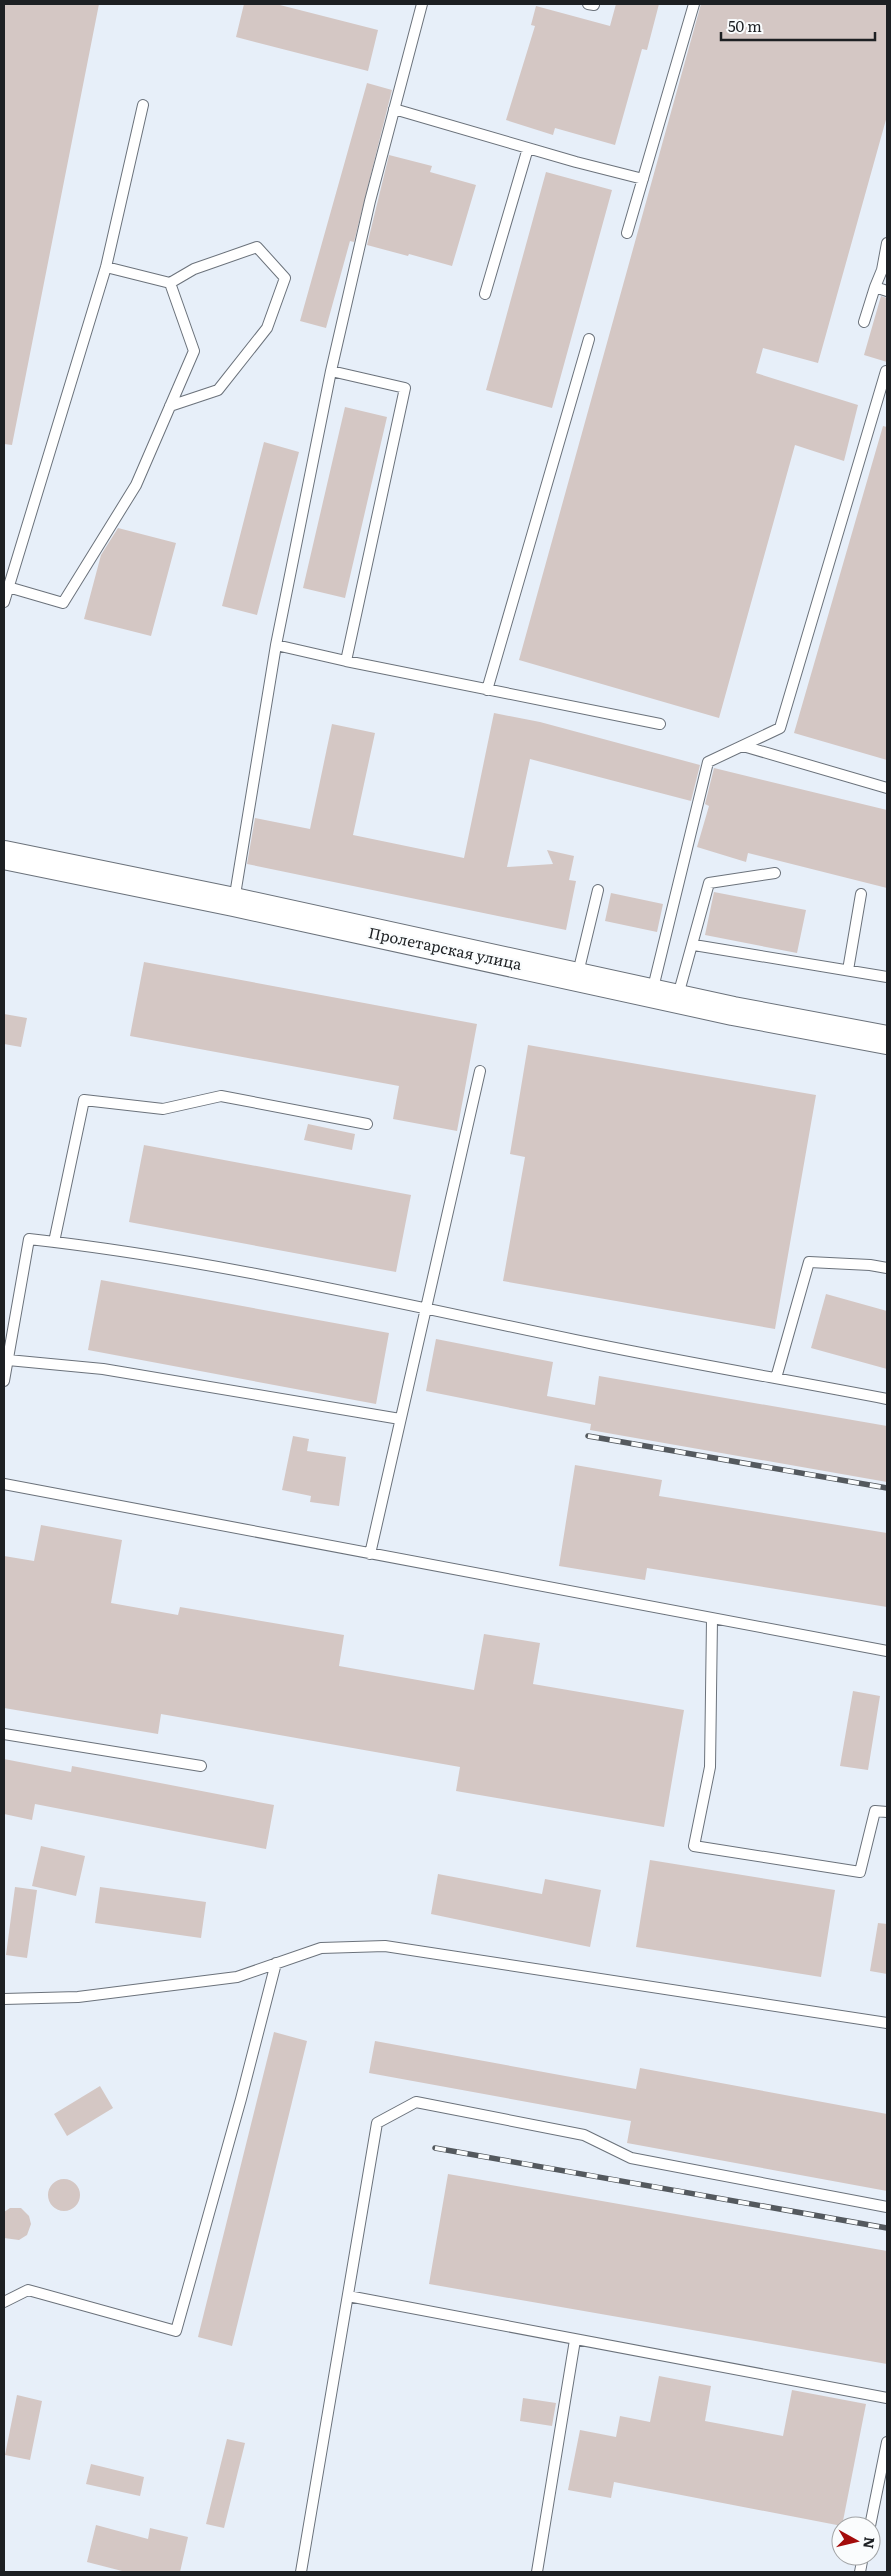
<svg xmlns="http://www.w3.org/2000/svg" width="891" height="2576" viewBox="0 0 891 2576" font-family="Literata,serif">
  <rect width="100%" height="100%" fill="#e7eff9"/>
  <path fill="#d4c7c4" d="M4,4H99L12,445L4,444Z
    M244,4H276L378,30L368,71L236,37Z
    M616,4H659L647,50L642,49L615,145L555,128L553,135L506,120L535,26L531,25L536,6L610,26Z
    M701,4H887V116L818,363L763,348L756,373L858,405L844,461L795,445L719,718L519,660Z
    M367,83L392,90L354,242L350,241L326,328L300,321Z
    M389,155L432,166L430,172L476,185L452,266L409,254L408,256L367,245Z
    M546,172L612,190L552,408L486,390Z
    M881,296L887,298V362L864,355Z
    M345,407L387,417L345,598L303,588Z
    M883,426L887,427V760L794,733Z
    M264,442L299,452L257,615L222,606Z
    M118,528L176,543L151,636L84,619L101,555Z
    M494,713L540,722L700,765L691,801L530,759L507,867L553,864L547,850L574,856L569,880L576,881L566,930L247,864L255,818L310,829L332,724L375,733L353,835L464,858Z
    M714,768L887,810V888L748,853L746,862L697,847L709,806L705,804Z
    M714,892L806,910L797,953L705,935Z
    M611,893L663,904L657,932L605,921Z
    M144,962L477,1024L457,1131L393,1119L399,1086L130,1036Z
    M4,1014L27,1018L21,1047L4,1044Z
    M528,1045L816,1095L775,1329L503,1281L525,1157L510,1154Z
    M308,1124L355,1134L352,1150L304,1140Z
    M144,1145L411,1195L396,1272L129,1222Z
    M101,1280L389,1333L376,1404L88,1350Z
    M826,1294L887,1311V1369L811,1348Z
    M436,1339L553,1362L547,1396L595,1405L599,1376L887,1426V1482L590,1430L591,1424L426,1391Z
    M293,1436L309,1439L307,1451L346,1457L339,1506L310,1502L311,1496L282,1490Z
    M575,1465L662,1480L659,1496L887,1533V1607L647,1568L645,1580L559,1566Z
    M41,1525L122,1540L111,1603L178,1615L180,1607L344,1635L339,1666L474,1690L484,1634L540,1643L533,1684L684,1710L664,1827L456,1791L460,1767L161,1714L158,1734L4,1708V1556L34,1561Z
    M853,1691L880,1696L868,1770L840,1766Z
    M4,1759L71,1772L72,1766L274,1805L266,1849L35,1804L32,1820L4,1814Z
    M41,1846L85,1856L76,1896L32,1886Z
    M650,1860L835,1890L821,1977L636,1947Z
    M438,1874L542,1894L545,1879L601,1890L590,1947L431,1914Z
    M15,1887L37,1890L27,1958L6,1955Z
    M100,1887L206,1902L201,1938L95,1923Z
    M878,1923L887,1924V1974L870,1971Z
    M274,2032L307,2041L232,2346L198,2337Z
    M375,2041L636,2089L640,2068L887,2114V2191L627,2143L631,2121L369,2073Z
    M100,2086L113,2108L67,2136L54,2114Z
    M448,2174L887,2251V2364L429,2284Z
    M48 2195a16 16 0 1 1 32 0a16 16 0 1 1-32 0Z
    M10,2208H21L29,2216L31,2224L27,2235L19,2240L4,2238V2212Z
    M659,2376L711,2386L705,2421L783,2436L792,2390L866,2404L842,2526L614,2482L611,2498L568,2490L580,2430L616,2437L620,2416L650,2422Z
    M17,2395L42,2401L30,2460L5,2455Z
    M523,2398L556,2403L552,2426L520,2421Z
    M227,2439L245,2443L224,2528L206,2524Z
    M91,2464L144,2477L140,2496L86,2484Z
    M96,2525L148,2539L150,2528L188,2537L180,2572H126L87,2562Z"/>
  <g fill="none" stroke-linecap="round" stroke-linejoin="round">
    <defs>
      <path id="lane" d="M588,4L594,5
        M394,109L576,162L643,179
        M627,233L694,4
        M887,243L882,270L875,287L887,291
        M485,294L528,148
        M864,322L875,287
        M331,371L370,201L422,4
        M170,406L218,390L267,328L285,278L257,247L194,269L170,283
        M8,587L63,603L136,485L194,351L170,283L106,267
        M4,602L106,267L143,105
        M346,661L660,724
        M487,690L589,339
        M743,746L887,788
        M234,901L276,645L346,661L405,388L331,371L276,645
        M694,945L887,977
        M848,970L861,894
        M577,977L598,890
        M652,992L708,762L780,728L886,371
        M677,999L709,883L775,873
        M54,1242L84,1100L163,1109L221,1096L367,1124
        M8,1360L103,1369L400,1419
        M776,1378L809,1262L870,1265L887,1268
        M4,1381L29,1239C218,1260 404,1305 590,1343C688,1363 788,1380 887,1399
        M4,1484L887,1651
        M370,1554L480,1071
        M712,1619L710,1767L694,1846L860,1872L875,1811L887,1812
        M4,1734L201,1766
        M4,1999L78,1997L237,1977L321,1948L385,1946L887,2023
        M348,2296L887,2398
        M4,2302L28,2290L176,2331L241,2099L276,1963
        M870,2526L887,2442
        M301,2572L377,2123L416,2102L584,2135L631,2158L887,2207
        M537,2572L575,2340
        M860,2572L863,2556"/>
      <path id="secondary" d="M4,855L234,902L733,1011L887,1040"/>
    </defs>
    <use href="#lane" stroke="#6b727b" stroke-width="12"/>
    <use href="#secondary" stroke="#6b727b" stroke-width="30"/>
    <use href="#lane" stroke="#fff" stroke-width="10"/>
    <use href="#secondary" stroke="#fff" stroke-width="28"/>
    <defs>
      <path id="rail" d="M588,1436L887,1488
        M435,2148L887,2228"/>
    </defs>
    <use href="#rail" stroke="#54595e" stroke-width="5.5"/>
    <use href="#rail" stroke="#fafcfd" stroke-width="4" stroke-dasharray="11" stroke-linecap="butt"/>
  </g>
  <g text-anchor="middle" stroke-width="4.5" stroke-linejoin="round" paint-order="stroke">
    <g font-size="15" fill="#1d2023" stroke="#fafcfd">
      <text transform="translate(445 949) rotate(12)" y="5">Пролетарская улица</text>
    </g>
  </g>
  <rect width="891" height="2576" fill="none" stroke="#1d2023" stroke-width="10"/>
  <g transform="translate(856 2541) rotate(98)"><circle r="24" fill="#fafcfd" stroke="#a2a4a6"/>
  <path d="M0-4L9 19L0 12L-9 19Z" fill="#a30b0b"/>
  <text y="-8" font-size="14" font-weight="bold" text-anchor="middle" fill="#1d2023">N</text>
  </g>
  <path d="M721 32v8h154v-8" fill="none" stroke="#1d2023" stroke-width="2.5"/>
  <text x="728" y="32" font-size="15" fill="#1d2023" stroke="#fafcfd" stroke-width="4" paint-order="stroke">50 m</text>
</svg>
